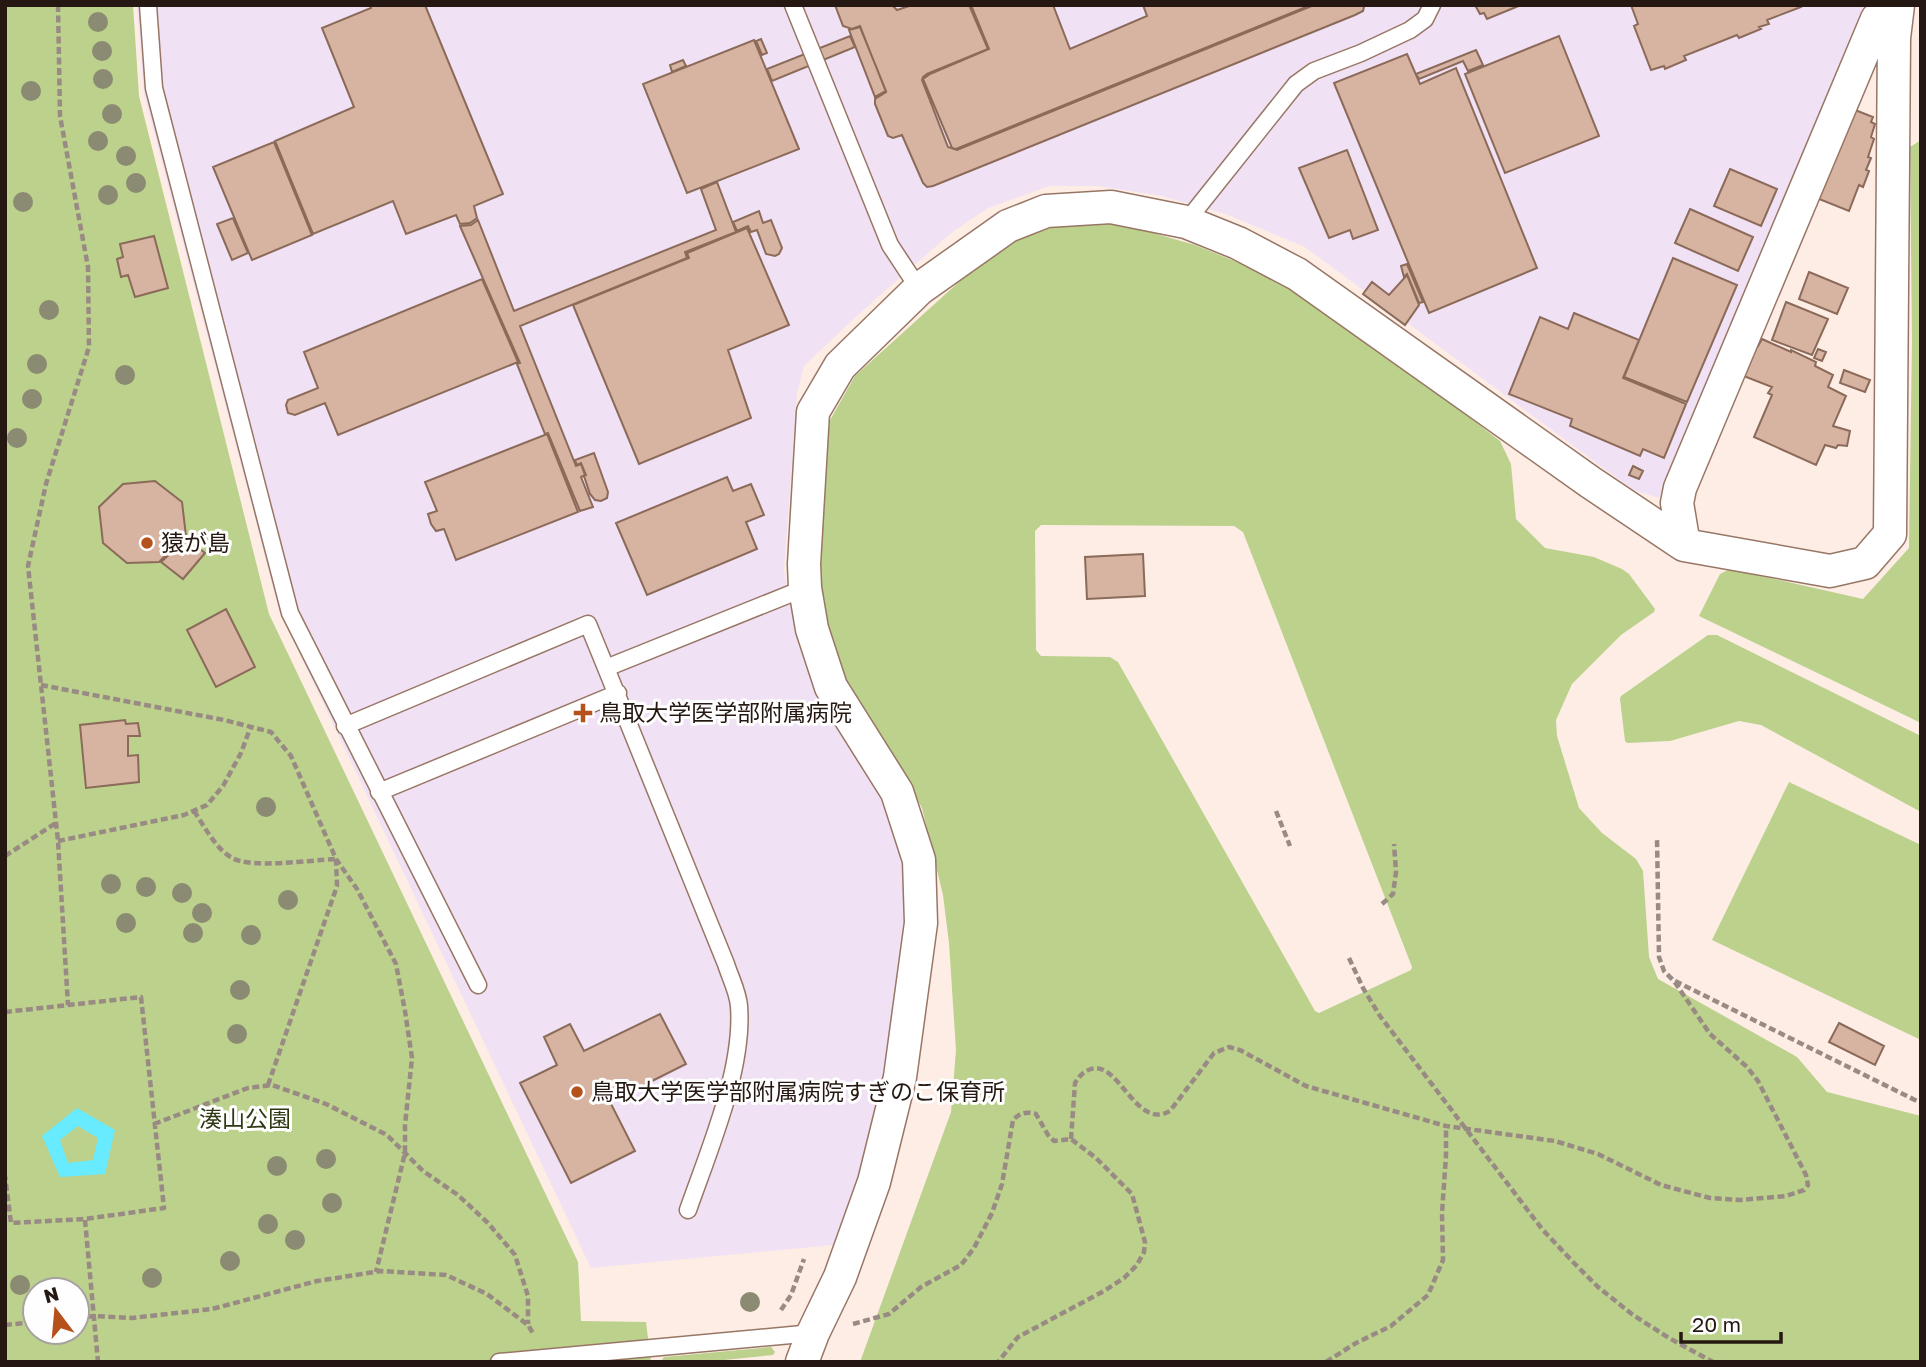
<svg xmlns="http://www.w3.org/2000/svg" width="1926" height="1367" viewBox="0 0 1926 1367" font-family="'Golos Text','Noto Sans JP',sans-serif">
  <rect width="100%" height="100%" fill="#fdede5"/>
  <path fill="#f0e1f4" d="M137,5H1870L1659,498L1633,490L1305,247L1226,214L1162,196L1097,186H1049L988,208L951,233L862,311L804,366L797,394L784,570L796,632L879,794L902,853L910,917L896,1050L856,1187L833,1245L591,1268L279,610L144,94Z"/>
  <path fill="#bbd18c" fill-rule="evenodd" d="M5,5H133L139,96L269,614L578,1262L581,1321L646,1322L651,1362H5ZM35,1290H77V1332H35Z
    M1921,140V723L1699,616L1720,574L1730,569L1863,599L1909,548L1912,341L1910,147Z
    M1070,222L1121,224L1195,245L1274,277L1390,356L1500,441L1511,464L1516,519L1545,548L1594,557L1622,569L1629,574L1655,609L1654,612L1621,635L1572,684L1556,720L1557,736L1579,808L1602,833L1636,859L1643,871L1649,957L1658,979L1797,1057L1827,1092L1921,1116V1362H860L951,1112L956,1050L949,943L943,895L922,808L914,793L873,730L854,697L841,667L821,598L815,569L820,504L830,420L855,376L1002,243L1032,231ZM1041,525L1234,526L1243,532L1412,967L1411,970L1319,1013L1315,1011L1118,662L1110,657L1041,656L1036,650L1035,531Z
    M1708,635H1717L1921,736V812L1761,725L1739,721L1670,741L1627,743L1625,741L1620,699L1621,696Z
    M1789,782L1921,845V1040L1712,940Z
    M771,1347L775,1352L773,1355L704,1362L661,1361L664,1357Z"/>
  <path fill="#68ebfe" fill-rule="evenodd" d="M77,1108L115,1130L105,1174L60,1177L42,1136ZM78,1126L98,1138L93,1160L68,1163L60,1140Z"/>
  <path fill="#d7b3a1" stroke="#8b6a59" stroke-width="2" d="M370,5H425L503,194L474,206L477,218L470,223L460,224L456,215L406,234L393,201L313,234L275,141L354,107L322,28L371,8Z
    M835,5H892L897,10L912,5H969L988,49L927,74L923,77L922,80L948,147L957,150L1314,5H1364V7L1363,11L1355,15L933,186L927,187L923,183L902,135L893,138L888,136L875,104V99L886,92L860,26L852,29L843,26Z
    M971,5H1053L1070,49L1147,16L1143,5H1311L956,149L952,148L923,79L930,74L989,49Z
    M1475,5H1521L1487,19L1484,13L1480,14Z
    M1631,5H1800L1801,7L1767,20L1769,24L1759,27L1761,29L1739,38L1737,35L1684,56L1686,60L1665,69L1664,66L1651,70L1634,26L1638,24Z
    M860,27L886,91L875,97L849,30Z
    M850,36L855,47L772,81L767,69Z
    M1559,36L1599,136L1505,173L1465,74Z
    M761,39L767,53L762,55L756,41Z
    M754,40L799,149L687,193L643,84Z
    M1476,50L1483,65L1468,71L1463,61L1419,79L1416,74Z
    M1407,54L1420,84L1456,68L1537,268L1429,313L1334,83Z
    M683,60L686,66L672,72L670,65Z
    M1850,108L1873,117L1871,122L1875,124L1871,137L1874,139L1868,157L1871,158L1866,170L1869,171L1863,187L1859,185L1849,211L1814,197Z
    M274,142L312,235L252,260L213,167Z
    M1347,150L1378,230L1353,239L1350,230L1329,238L1299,168Z
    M1730,169L1777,189L1761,226L1714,206Z
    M717,182L736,232L685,252L687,258L520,326L576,466L581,464L585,475L581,477L593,507L580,511L548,433L545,434L517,364L520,363L460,226L471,225L478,220L514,311L716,230L701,189Z
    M1690,209L1753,237L1738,271L1675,243Z
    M759,211L763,223L771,220L782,248L779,254L775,256L766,254L757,230L751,232L748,226L737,231L733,222Z
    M233,218L248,253L232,260L217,224Z
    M747,228L789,325L728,350L751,418L639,464L573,305L689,258L687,253Z
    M154,236L168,288L135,297L128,275L121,277L117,259L123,257L120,244Z
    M1673,258L1737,285L1687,402L1624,377Z
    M1407,264L1423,302L1419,303L1407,274L1404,277L1401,266Z
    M1809,272L1848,288L1837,314L1799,299Z
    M1407,275L1419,305L1405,325L1363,294L1372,282L1389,295Z
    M482,279L518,362L338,435L325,403L295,415L288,413L286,405L288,400L318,388L304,352Z
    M1786,302L1828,319L1812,355L1772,340Z
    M1574,313L1639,340L1623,378L1686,404L1664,458L1643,449L1640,456L1570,426L1572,419L1509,394L1540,317L1568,329Z
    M1762,339L1791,352V350L1816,362L1815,366L1833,375L1828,387L1846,396L1833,426L1850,431L1847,446L1838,445L1836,448L1825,445L1816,465L1754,437L1772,395L1768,393L1772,387L1741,375L1753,344L1758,346Z
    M1818,349L1826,352L1822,361L1814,358Z
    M1844,370L1870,380L1865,392L1840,383Z
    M547,434L578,512L456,560L444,529L436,531L431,524L428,514L437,511L425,482Z
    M594,453L608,492L607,498L601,501L595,500L590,494L584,476L586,475L581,463L577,465L575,460Z
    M1633,466L1643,471L1639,479L1629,475Z
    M727,477L733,491L751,484L764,515L746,522L757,549L647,595L616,523Z
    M155,481L182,502L186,536L159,562L127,563L103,543L99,507L123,484Z
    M187,538L205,553L183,579L161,562Z
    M1143,554L1145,596L1087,599L1085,557Z
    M226,609L255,667L216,687L187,630Z
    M125,720L126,724L138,723L140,736H128V756L138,755L139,782L86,788L80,725Z
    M660,1014L686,1064L610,1102L635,1151L571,1183L520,1083L557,1065L544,1037L570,1024L584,1051Z
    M1839,1023L1884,1046L1875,1065L1829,1042Z"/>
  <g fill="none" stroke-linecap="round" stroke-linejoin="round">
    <defs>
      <path id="service" d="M148,5L154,88L290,613L478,985
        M793,5L890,245L919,289
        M1186,222L1296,84L1314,71L1361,53L1410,30L1425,19L1432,5
        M606,668L726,964C730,977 738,992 739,1006C744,1069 709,1150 688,1210
        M345,726L588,624L606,668L805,588
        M379,792L618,693
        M499,1362L813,1333"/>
      <path id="minor" d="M1684,545L1677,503L1680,488L1877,19L1895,5
        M802,1362L813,1333L840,1277L874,1182L900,1077L921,923L919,860L897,792L831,687L812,629L805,588L804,564L813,412L840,366L919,289L1008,226L1046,211L1111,207L1186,222L1238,243L1297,274L1590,482L1684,545L1830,571L1865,563L1890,534L1894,38L1898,5"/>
    </defs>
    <use href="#service" stroke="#987665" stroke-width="19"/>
    <use href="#minor" stroke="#987665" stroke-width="35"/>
    <path stroke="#998b84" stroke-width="4.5" stroke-dasharray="7 3.5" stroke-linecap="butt" d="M58,5L60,116L88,267L89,347L46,484L28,566L58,841L68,1005
      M41,685L224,720L271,732L291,756L336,859L357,889L396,964L405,1011L412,1058L405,1125V1153L376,1272
      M194,811C205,827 215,848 232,858C252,869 311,860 336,859
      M1276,811L1290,846
      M58,841L184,815L207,805L223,786L241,753L251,726
      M5,856L56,823
      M1382,904L1393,894L1396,872L1394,844
      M1349,958L1363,988L1380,1016L1542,1229L1574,1263L1598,1287L1633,1315L1669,1338L1713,1362
      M1675,981L1921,1103
      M5,1012L141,997L164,1208L85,1219L11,1223L5,1176
      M268,1085L337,886L336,860
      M154,1124L248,1088L272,1085L326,1104L387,1135L423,1171L458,1195L488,1223L515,1255L528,1296V1324
      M1071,1139L1075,1083C1080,1075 1083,1072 1091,1069C1119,1060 1136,1131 1170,1111L1214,1053L1229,1047L1240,1050L1306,1086L1446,1126L1555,1141L1598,1154L1661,1185L1710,1198L1740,1200L1786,1196L1804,1190L1808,1185L1806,1175L1758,1081L1747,1067L1710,1034L1674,981L1664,971L1659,957L1657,837
      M85,1220L98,1362
      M781,1310L791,1295L804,1259
      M77,1318L94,1316L132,1318L212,1309L317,1281L381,1271L446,1275L487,1294L528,1325L534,1335
      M853,1324L889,1314L921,1287L961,1265L974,1248L992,1213L1002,1184L1013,1120C1019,1113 1027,1111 1036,1114L1048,1135L1054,1141L1071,1139L1096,1158L1132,1194L1145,1242L1144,1252L1137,1265L1124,1278L1104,1291L1018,1337L998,1362
      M5,1325L35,1322
      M1326,1362L1356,1343L1391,1326L1428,1295L1443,1260L1442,1213L1446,1156V1126"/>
    <use href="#service" stroke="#fff" stroke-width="16"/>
    <use href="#minor" stroke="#fff" stroke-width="32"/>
  </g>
  <g fill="#8b8a72">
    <circle cx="98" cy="22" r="10"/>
    <circle cx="102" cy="51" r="10"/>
    <circle cx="103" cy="79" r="10"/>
    <circle cx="31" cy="91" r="10"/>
    <circle cx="112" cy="114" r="10"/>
    <circle cx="98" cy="141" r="10"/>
    <circle cx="126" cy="156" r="10"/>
    <circle cx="136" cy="183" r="10"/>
    <circle cx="108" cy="195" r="10"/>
    <circle cx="23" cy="202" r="10"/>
    <circle cx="49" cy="310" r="10"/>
    <circle cx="37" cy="364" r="10"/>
    <circle cx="125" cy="375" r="10"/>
    <circle cx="32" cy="399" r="10"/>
    <circle cx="17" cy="438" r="10"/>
    <circle cx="266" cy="807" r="10"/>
    <circle cx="111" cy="884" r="10"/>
    <circle cx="146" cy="887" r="10"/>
    <circle cx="182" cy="893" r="10"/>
    <circle cx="288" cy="900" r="10"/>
    <circle cx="202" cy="913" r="10"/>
    <circle cx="126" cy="923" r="10"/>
    <circle cx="193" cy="933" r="10"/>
    <circle cx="251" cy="935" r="10"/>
    <circle cx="240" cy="990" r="10"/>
    <circle cx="237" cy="1034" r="10"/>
    <circle cx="326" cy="1159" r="10"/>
    <circle cx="277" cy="1166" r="10"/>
    <circle cx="332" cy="1203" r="10"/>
    <circle cx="268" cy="1224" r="10"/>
    <circle cx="295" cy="1240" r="10"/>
    <circle cx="230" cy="1261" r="10"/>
    <circle cx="152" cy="1278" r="10"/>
    <circle cx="20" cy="1285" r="10"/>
    <circle cx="750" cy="1302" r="10"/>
  </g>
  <g fill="#b5511b" stroke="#fefefe" stroke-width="2.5">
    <circle cx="147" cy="543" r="7"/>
    <path d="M579.5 702.5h7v7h7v7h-7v7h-7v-7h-7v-7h7z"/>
    <circle cx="577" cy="1092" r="7"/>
  </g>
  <g text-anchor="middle" stroke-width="6" stroke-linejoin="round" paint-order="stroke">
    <g font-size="23" fill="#251812" stroke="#fefefe" text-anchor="start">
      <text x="161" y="551">猿が島</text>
      <text x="599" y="721">鳥取大学医学部附属病院</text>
      <text x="591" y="1100">鳥取大学医学部附属病院すぎのこ保育所</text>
    </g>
    <g font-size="23" fill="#2e3914" stroke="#fefefe">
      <text x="245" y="1127">湊山公園</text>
    </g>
  </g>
  <rect width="1926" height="1367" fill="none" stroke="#251812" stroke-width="14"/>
  <g transform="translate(56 1311) rotate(344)"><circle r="33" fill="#fefefe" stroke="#a7a2a0" stroke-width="2"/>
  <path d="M0-5L12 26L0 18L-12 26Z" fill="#b5511b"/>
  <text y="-10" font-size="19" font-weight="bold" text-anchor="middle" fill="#251812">N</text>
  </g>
  <path d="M1681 1332v10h100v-10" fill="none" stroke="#251812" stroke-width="3.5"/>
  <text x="1692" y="1332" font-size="21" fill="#251812" stroke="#fefefe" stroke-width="5" paint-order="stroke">20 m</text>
</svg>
